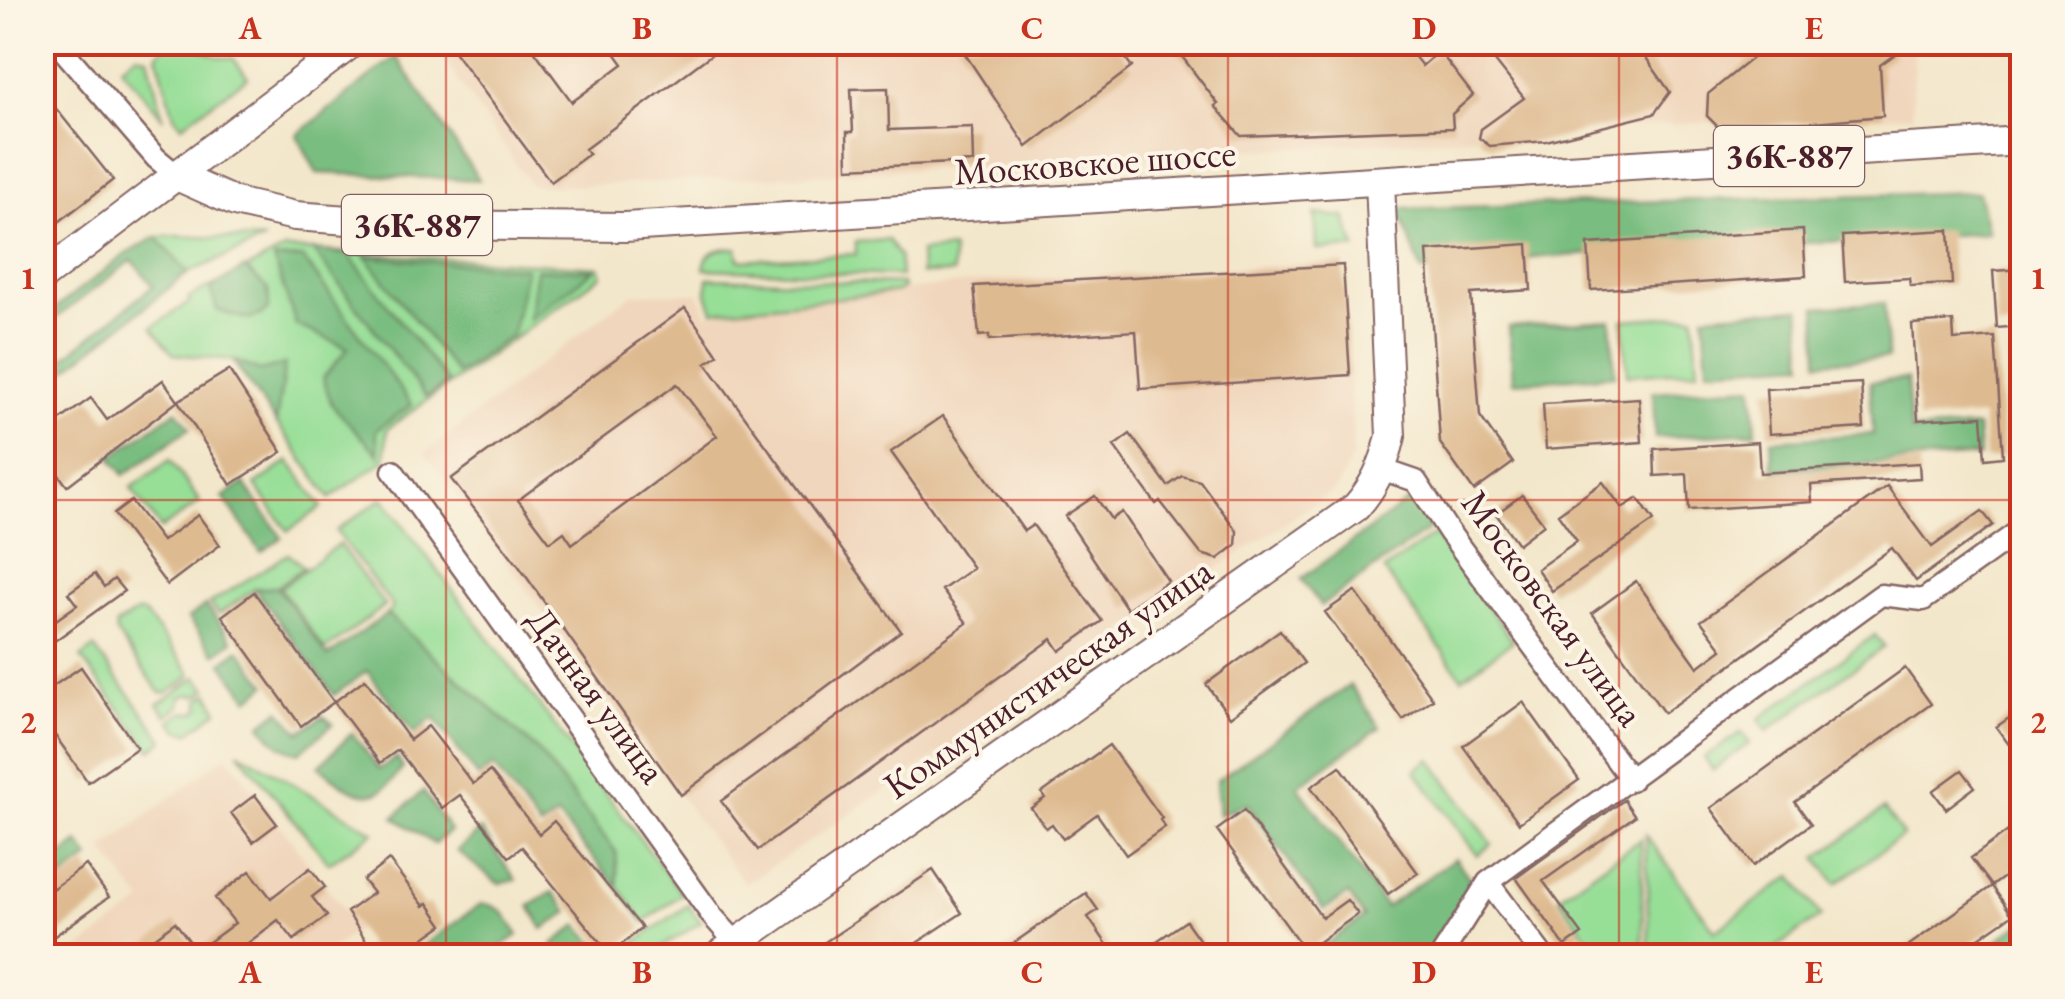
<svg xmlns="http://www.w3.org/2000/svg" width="2065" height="999" viewBox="0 0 2065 999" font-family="'EB Garamond',serif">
  <rect width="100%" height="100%" fill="#fcf5e5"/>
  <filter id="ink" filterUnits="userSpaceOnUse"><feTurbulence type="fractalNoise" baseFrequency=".01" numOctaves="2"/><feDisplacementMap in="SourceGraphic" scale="20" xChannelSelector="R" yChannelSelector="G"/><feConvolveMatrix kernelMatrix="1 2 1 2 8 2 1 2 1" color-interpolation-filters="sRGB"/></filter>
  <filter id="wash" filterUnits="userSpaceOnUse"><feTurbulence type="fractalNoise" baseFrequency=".0048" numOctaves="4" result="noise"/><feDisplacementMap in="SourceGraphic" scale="40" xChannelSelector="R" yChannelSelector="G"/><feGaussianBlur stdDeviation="2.25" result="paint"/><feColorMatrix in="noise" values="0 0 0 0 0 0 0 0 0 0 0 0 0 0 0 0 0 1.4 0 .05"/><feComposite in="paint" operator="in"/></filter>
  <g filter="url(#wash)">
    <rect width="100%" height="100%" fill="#f3e7cb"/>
    <path fill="#f0d6bc" d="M1915,42L1912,116L1792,117L987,167L556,187L530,184L432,43Z
      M1344,262L1353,440L1352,459L1336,489L745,884L425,453L632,294L699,293L706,314L983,281Z
      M227,755L358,929L322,956H70L143,902L103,849Z"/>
    <path fill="#97de97" stroke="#707e61" stroke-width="2.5" d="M167,43H195C207,54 217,58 233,58L248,77L182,125L174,116L157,55Z
      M136,54L148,57L163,118L121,67Z
      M1315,214L1345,217L1356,248L1317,250Z
      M176,236L265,240L188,273L156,237Z
      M888,240L899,257L901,276L704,269C706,249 720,248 737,248L739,260L856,254V242Z
      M286,249L599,267L602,275L387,429L385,460L330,498L232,360L173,354L152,327L190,302L188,298Z
      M952,249L953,273L921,274L920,252Z
      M708,278L902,284L903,288L897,292L713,311L707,293Z
      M1694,315L1698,370L1627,375L1623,320Z
      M170,460L200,502L161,529L131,488Z
      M289,461L322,507L288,531L255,485Z
      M383,498L682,894L644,922L618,887L616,852L537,750L387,614L393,607L336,531Z
      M1435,534L1513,641L1462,678L1384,570Z
      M339,544L385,606L325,650L280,588Z
      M288,554L304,567L277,587L255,589L219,614L210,603Z
      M138,612L144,613L190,672V677L166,693L160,692L116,633V625Z
      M1875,635L1884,647L1767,731L1759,719Z
      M94,648L164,740L151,750L81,658Z
      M197,677L207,689L197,696L190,694L181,697L180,706L167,716L158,704Z
      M209,693L218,711L189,733L178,730L171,721L182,713L196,712L201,706L199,700Z
      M1742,732L1750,743L1713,770L1704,758Z
      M238,751L374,832L329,863Z
      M1431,759L1492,844L1477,855L1415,770Z
      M1884,809L1903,835L1836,884L1817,858Z
      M1646,835L1715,931L1792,876L1821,916L1764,956H1649Z
      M1641,839L1643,956H1601L1559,897Z
      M688,905L701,922L648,956H616Z"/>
    <path fill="#79bd80" stroke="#626e56" stroke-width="2.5" d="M396,56L479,180L317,173L297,135Z
      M1978,192L1988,233L1541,257L1422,272L1398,209Z
      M156,237L188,273L43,388V375L153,286L132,260L43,328V318L126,254Z
      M313,250L348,254L448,383L426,397Z
      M366,257L526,268L512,335L457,374Z
      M303,258L412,405L376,430L379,455L332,405L323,378L348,348L296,325L274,259Z
      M245,268L268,289L269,309C250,324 239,318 217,310L210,289Z
      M536,269L594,270L529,319Z
      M1884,303L1888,358L1819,362L1816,307Z
      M1800,308L1804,363L1708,369L1704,315Z
      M1611,320L1615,375L1513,382L1509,327Z
      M233,360L260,371L285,364L276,423Z
      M1907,379L1911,431L1977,427L1979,456L1773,470L1771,440L1873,434L1870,382Z
      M1753,386L1756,432L1655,438L1653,392Z
      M177,410L190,428L124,475L111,457Z
      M244,483L282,538L261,552L223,497Z
      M1411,499L1431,528L1321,606L1301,579Z
      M277,587L328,656L387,614L537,750L616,852L618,887L557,816L540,828L493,766L478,777L434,718L414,733L367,671L334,695L255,589Z
      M206,605L233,641L215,654L188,618Z
      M239,649L267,685L249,699L222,663Z
      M1350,685L1380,727L1298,786L1386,907L1455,858L1473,883L1437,945L1425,956H1332L1323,946L1364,917L1348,894L1324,910L1247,804L1219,815L1216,781Z
      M280,710L300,732L323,716L333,724L299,753C279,748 273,741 261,725Z
      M352,733L379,769L397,757L403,768C397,775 388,788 379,792C358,802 334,778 319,766Z
      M423,791L450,831L434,844L394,817Z
      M481,830L516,880L499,884L457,851Z
      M79,843L90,858L58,882L47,866Z
      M553,892L569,912L543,929L530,906Z
      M481,904C501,904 509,918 518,935L487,956H409Z
      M2022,923V956H1975Z
      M578,925L607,956H565L553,944Z"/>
    <g id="blocks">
      <path fill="#deba90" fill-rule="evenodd" d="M447,42H528L572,102L623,64L607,42H728L585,149L589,154L551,182Z
        M957,42H1114L1132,67L1027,147Z
        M1171,42H1403L1422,66L1439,51L1473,95L1452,114L1453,128L1241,136L1215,106L1218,104Z
        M1500,42H1635L1670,92L1654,114L1546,141L1490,146L1479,138L1481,129L1524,98L1488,52Z
        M1772,42H1885L1894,55L1880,65L1883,116L1731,129L1717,126L1707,116L1708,94Z
        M888,88L889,130L972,127L973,162L848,168L847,132H853L851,89Z
        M42,91L113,180L42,235Z
        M1803,230L1806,276L1591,290L1588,244Z
        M1949,230L1952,284L1910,286L1909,278L1845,282L1842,236Z
        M1528,244L1531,290L1471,294L1480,416L1513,463L1474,491L1440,443L1427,251Z
        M1343,265L1350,375L1140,389L1136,331L989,340V335L979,336L974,286Z
        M2022,269V326L1997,328L1993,271Z
        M685,308L718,355L706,363L901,631L681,795L518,565L451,479ZM677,384L717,436L572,544L564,532L550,542L518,500Z
        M1953,321L1954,340L1995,337L2003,457L1985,459L1982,416L1918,420L1912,324Z
        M229,370L282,452L231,485L178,401Z
        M163,380L178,401L67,486L42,452V433L91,398L107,420Z
        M1861,383L1864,428L1769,434L1766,389Z
        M1639,398L1642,442L1546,449L1543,404Z
        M943,416L1024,531L1033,525L1102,621L1060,651L1052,639L758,850L721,801L967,623L942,590L973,568L891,452Z
        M1130,434L1168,486L1182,476L1200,481L1237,531L1236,545L1218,559L1201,554L1160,501L1156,504L1114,446Z
        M1758,442L1760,473L1919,463L1920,478L1811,485L1812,502L1689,510L1687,474L1655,476L1654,449Z
        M1603,482L1622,508L1638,498L1654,521L1552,591L1537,569L1577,541L1558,514Z
        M1887,486L1932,547L1982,511L1993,525L1916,581L1892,548L1664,713L1592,613L1636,581L1698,667L1722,649L1701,621Z
        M1522,495L1544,524L1518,544L1496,514Z
        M1095,496L1111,519L1122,512L1168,581L1127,609L1065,516Z
        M131,501L162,541L198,515L220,545L167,585L114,514Z
        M95,574L104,587L114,579L124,591L42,650V630L77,605L68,593Z
        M1355,591L1433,699L1403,720L1325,612Z
        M254,592L334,702L301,726L222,616Z
        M1280,630L1304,663L1230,717L1206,684Z
        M81,667L137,748L88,782L42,717V694Z
        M1905,668L1931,704L1795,802L1811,824L1753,866L1711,808Z
        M365,679L410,740L428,726L473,784L490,771L539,834L554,821L642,928L610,954L522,847L509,857L460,795L442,808L398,750L380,763L334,702Z
        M1523,702L1579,780L1519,823L1463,746Z
        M2012,716L2022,731V743L2013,750L1996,727Z
        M1109,745L1162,818L1160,820L1165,827L1126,855L1097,814L1063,839L1052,824L1046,828L1031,808L1045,798L1042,793Z
        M1340,766L1418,873L1388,894L1311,787Z
        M1962,770L1975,787L1946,809L1933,791Z
        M255,795L277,824L253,842L231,813Z
        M1624,800L1635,816L1543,881L1582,934L1565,946L1516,878Z
        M1244,810L1322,918L1347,900L1358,914L1317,943L1327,956H1309L1217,830Z
        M2022,821V864L1992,886L1971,858Z
        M389,860L424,906L428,903L443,925L399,956H354L369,945L347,912L373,893L363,880Z
        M86,865L109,897L42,945V896Z
        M310,868L325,887L312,897L327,916L294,940L278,920L248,943L258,956H153L144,946L175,922L197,951L235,923L215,898L250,871L271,898Z
        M933,870L962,913L897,956H804Z
        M1992,886L2012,915L1953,956H1894Z
        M1086,893L1098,910L1088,917L1115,956H995Z
        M1186,921L1211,956H1135Z"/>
    </g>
  </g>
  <g filter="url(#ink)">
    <use href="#blocks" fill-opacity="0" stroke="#856563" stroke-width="2.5"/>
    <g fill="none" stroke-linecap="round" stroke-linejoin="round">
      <defs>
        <path id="minor" d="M56,42L156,158L179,177
          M1381,469L1416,481L1449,532L1631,780
          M393,471L713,917L748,956
          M1488,882L1543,956
          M1441,956L1488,882L1881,595L1923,600L2022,529"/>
        <path id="major" d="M179,177L235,202L295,216L415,225L625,227L2022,141
          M42,277L353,42
          M718,956L1356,507C1374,487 1385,463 1391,436L1380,181"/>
      </defs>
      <use href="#minor" stroke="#856563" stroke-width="25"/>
      <use href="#major" stroke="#856563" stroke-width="32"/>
      <use href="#minor" stroke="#fff" stroke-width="20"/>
      <use href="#major" stroke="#fff" stroke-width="28"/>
    </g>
  </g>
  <path fill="none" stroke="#c8321e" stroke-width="2.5" stroke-opacity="0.55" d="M446,42V956M837,42V956M1228,42V956M1619,42V956M42,500H2022"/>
  <g text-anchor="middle" stroke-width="8" stroke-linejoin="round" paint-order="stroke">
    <g fill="#fcf5e5" stroke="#7f5f63" stroke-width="2.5">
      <rect x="1714" y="126" width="150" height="60" rx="8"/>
      <rect x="342" y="195" width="150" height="60" rx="8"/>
    </g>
    <g font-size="35" font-weight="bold" fill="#4a1f2b">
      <text x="1789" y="168">36К-887</text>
      <text x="417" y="237">36К-887</text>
    </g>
    <g font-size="38" fill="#4a1f2b" stroke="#fcf5e5">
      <text transform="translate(1095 162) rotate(-4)" y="13">Московское шоссе</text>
      <text transform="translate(1553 608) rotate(54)" y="13">Московская улица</text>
      <text transform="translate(1048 678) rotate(-35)" y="13">Коммунистическая улица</text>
      <text transform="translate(597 695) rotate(54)" y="13">Дачная улица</text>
    </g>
  </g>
  <rect width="2065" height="999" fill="none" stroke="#fcf5e5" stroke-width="110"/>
  <rect x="55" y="55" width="1955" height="889" fill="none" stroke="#c8321e" stroke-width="4"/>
  <g font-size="32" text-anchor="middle" font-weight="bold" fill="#c8321e">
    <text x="250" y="39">A</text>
    <text x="642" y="39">B</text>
    <text x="1032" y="39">C</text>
    <text x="1424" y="39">D</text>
    <text x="1814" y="39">E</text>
    <text x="28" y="289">1</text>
    <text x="2038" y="289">1</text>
    <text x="28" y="733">2</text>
    <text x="2038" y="733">2</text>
    <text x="250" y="983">A</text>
    <text x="642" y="983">B</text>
    <text x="1032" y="983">C</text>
    <text x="1424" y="983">D</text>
    <text x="1814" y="983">E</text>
  </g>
</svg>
